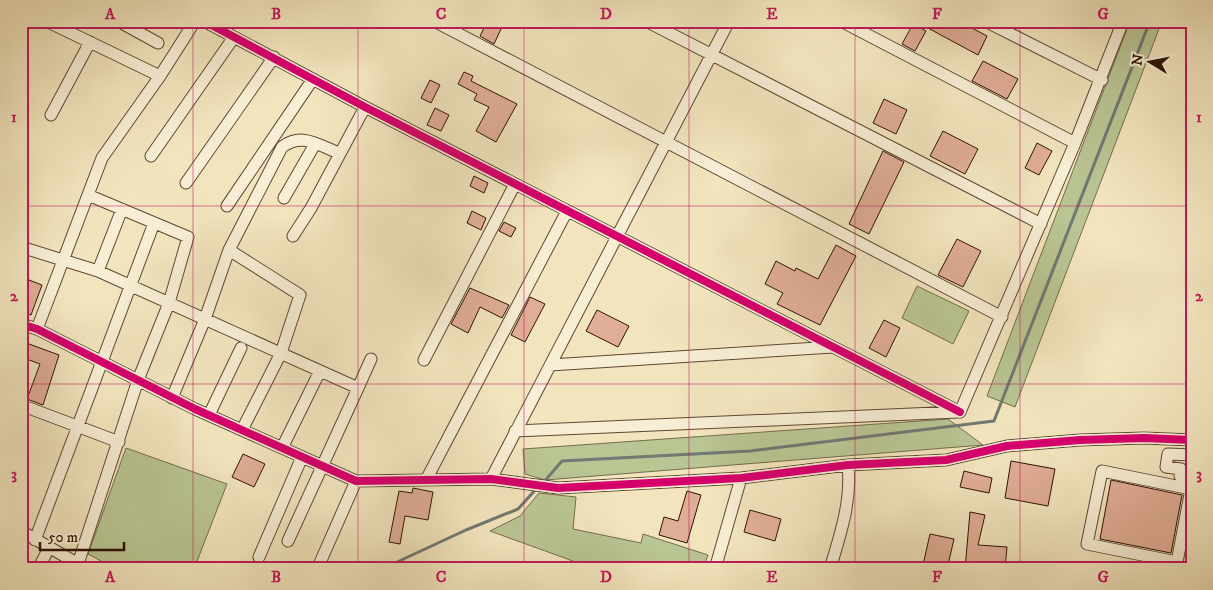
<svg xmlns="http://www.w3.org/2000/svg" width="1213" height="590" viewBox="0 0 1213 590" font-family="'IM FELL DW Pica',serif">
  <rect width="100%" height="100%" fill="#f2e5be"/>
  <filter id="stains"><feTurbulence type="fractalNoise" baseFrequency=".004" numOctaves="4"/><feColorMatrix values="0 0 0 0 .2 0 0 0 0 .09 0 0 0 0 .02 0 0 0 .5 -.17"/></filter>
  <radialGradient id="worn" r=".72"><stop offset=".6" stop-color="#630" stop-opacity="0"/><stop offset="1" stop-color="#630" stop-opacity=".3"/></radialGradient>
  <path fill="#b9c593" stroke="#746c4c" d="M1130,21H1162L1015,407L987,396Z
    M917,286L969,311L953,344L902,318Z
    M948,419L983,445L545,480L525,474L523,449Z
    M126,448L227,484L194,569H116L88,554Z
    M539,493L576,497L573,529L641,543L643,534L708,555L703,569H595L490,531L520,516Z"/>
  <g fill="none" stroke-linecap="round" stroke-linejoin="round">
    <path stroke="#727872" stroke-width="3" d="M542,484L562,461L750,451L994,421L1150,21
      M382,569L466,530L518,509L537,488"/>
  </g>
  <path fill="#e0ad96" stroke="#2e1204" d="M929,21H959L987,36L978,55L926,27Z
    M487,22L501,29L494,44L480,36Z
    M913,24L926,31L915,51L902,44Z
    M983,61L1018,79L1007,99L972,81Z
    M464,72L473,76L471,81L517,104L496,142L476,131L489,107L474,100L477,94L458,84Z
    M430,80L440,85L431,103L421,98Z
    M884,99L907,110L896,134L873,123Z
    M435,108L449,115L441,131L427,125Z
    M943,131L978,149L965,174L930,156Z
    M1037,143L1052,151L1039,175L1025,168Z
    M883,151L904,162L869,234L849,224Z
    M474,176L488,183L484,193L470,186Z
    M472,211L486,218L481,230L467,223Z
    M504,222L516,228L511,237L499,231Z
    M957,239L981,251L963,287L938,275Z
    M836,245L856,256L820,325L777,304L783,293L765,284L776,261L795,271L796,268L818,279Z
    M29,280L42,285L31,315L21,312V302Z
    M470,288L509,305L502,318L480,307L468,333L451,324Z
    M530,297L545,304L525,342L511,335Z
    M597,310L629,326L618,347L586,331Z
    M884,320L900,328L886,357L869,348Z
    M21,341L59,355L43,405L27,399L40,364L21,357Z
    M243,454L265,464L254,487L232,477Z
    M1011,461L1055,469L1048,506L1005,498Z
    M964,471L992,478L989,493L960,487Z
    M1111,480L1182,495L1171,553L1100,539Z
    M413,488L433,492L428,520L405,516L400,544L389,542L399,491L412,493Z
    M687,491L701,495L687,543L659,535L664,517L678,521Z
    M750,510L781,519L775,541L744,532Z
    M970,512L985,515L978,545L1007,547L1005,569H965Z
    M930,534L954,539L947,569L923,565Z"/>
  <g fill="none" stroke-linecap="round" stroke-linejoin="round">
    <defs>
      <path id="minor" d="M46,21L160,76
        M118,21L158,43
        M204,21L365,107L960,412
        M434,21L1002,317
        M646,21L1041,224
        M841,21L1075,143
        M985,21L1102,80
        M51,115L90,42
        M151,156L234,37
        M186,183L274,57
        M284,198L315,144
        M227,206L313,79
        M293,236L311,208L365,107
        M21,247L98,271L358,388L288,541
        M229,250L300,295L281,353L242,430
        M98,271L122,209
        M21,324L37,329L195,409L356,481L491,479L558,488L741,478L848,465L946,460L1007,446L1080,440L1144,438L1192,440
        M37,329L102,158L160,76L195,21
        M424,360L515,184
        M550,365L833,347
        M358,388L371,359
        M172,398L205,319L229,250L282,147C302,132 318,145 339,153
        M21,405L119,442
        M960,412L1075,143L1123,21
        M209,415L241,348
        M515,431L958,412
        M282,448L320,371
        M1192,455L1168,454L1166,467L1181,469L1180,476L1192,478
        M491,479L729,21
        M426,480L567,211
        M1191,489L1177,562L1087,544L1102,471L1191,489H1192
        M21,531L87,569
        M35,540L154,223
        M259,557L302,457
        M78,564L138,380L169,303L188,237L88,195
        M319,565L356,481
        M38,569L49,548
        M715,569L741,478
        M830,569C840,535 852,501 848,465"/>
    </defs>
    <use href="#minor" stroke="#5f4732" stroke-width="13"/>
    <use href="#minor" stroke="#f7eed5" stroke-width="11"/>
    <defs>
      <path id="cycleway" d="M204,21L365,107L960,412
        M21,324L37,329L195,409L356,481L491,479L558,488L741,478L848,465L946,460L1007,446L1080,440L1144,438L1192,440"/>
    </defs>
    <use href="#cycleway" stroke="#f7eed5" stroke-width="11"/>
    <use href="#cycleway" stroke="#d6006c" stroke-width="8"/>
  </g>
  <path fill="none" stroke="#c2185b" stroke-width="1" stroke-opacity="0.55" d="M193,21V569M358,21V569M524,21V569M689,21V569M855,21V569M1020,21V569M21,206H1192M21,384H1192"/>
  <rect width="1213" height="590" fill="none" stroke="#f2e5be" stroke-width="55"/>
  <g transform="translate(1150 62) rotate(280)" stroke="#f7eed5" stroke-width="4" paint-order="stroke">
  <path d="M0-4L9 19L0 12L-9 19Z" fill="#2e1204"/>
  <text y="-8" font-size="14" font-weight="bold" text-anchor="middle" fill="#2e1204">N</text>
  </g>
  <path d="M40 542v8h84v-8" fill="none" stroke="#2e1204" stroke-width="2.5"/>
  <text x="48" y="542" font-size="15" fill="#2e1204" stroke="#f7eed5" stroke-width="4" paint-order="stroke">50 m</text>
  <rect x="28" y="28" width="1158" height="534" fill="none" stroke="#c2185b" stroke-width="2"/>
  <g font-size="16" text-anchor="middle" font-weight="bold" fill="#c2185b">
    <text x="110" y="19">A</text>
    <text x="276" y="19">B</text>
    <text x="441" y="19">C</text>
    <text x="606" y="19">D</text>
    <text x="772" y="19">E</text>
    <text x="937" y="19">F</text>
    <text x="1103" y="19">G</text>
    <text x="14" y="122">1</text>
    <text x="1199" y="122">1</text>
    <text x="14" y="301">2</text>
    <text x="1199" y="301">2</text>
    <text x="14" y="479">3</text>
    <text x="1199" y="479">3</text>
    <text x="110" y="582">A</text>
    <text x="276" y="582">B</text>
    <text x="441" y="582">C</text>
    <text x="606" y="582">D</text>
    <text x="772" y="582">E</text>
    <text x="937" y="582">F</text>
    <text x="1103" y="582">G</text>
  </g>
  <rect width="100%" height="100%" filter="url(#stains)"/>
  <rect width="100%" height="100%" fill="url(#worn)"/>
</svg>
